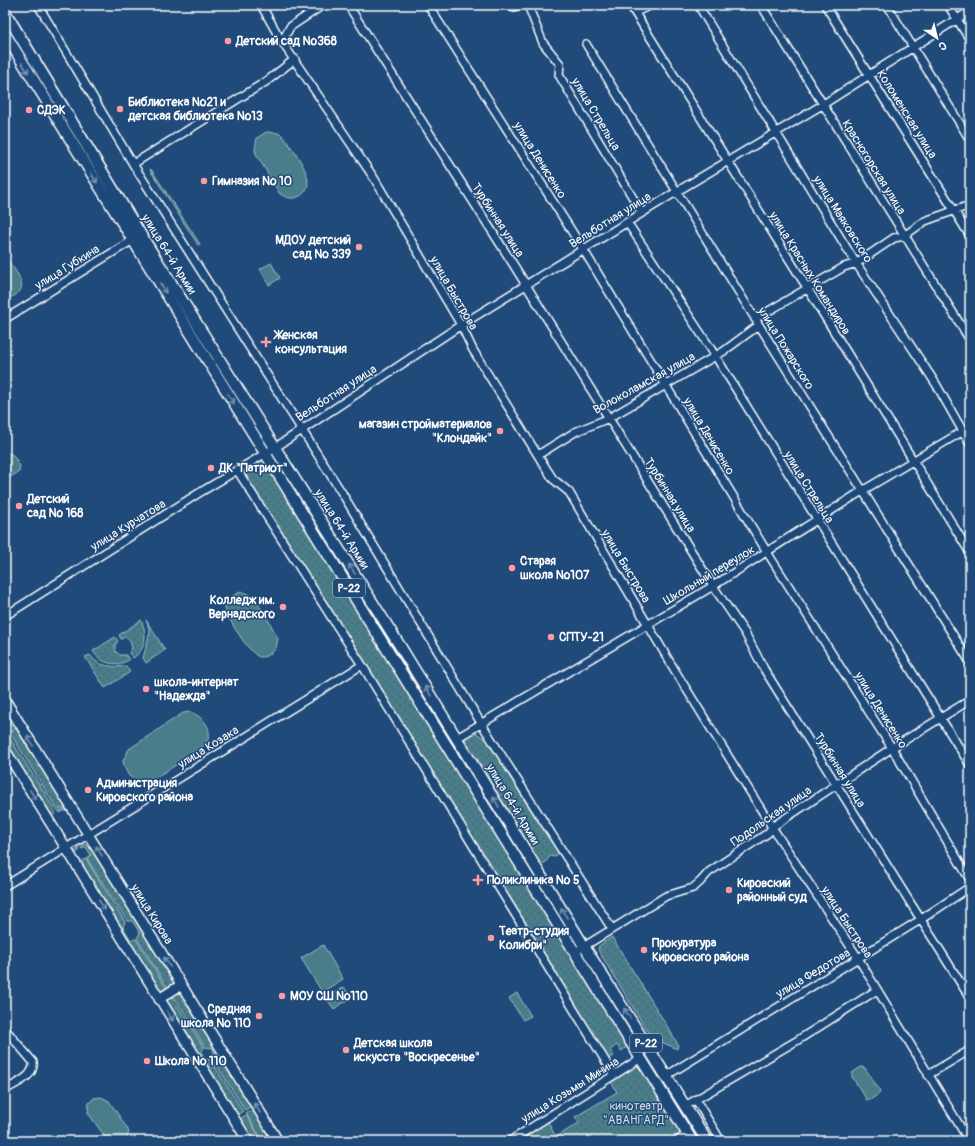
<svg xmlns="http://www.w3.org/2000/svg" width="975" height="1146" viewBox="0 0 975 1146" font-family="Pangolin,sans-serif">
  <defs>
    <pattern id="grass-dots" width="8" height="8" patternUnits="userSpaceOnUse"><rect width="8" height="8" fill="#497d8a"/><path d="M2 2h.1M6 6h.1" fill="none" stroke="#4a646b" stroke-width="1.8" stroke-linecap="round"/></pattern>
  </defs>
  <rect width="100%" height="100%" fill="#1f4a7a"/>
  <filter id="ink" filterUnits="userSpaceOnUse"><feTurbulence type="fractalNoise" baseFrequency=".025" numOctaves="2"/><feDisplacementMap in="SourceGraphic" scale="8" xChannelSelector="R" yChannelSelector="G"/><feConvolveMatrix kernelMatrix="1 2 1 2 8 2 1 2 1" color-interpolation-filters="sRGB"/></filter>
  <g filter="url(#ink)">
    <path fill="url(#grass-dots)" stroke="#a4bec4" d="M151,169L200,244L198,245L150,170Z
      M274,456H276L512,835L511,838L509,837Z
      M264,459L629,1046L621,1051L617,1045L610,1050L614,1056L608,1059L370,671L244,473Z
      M141,620C148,634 146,650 133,658L129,653L132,648L130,641L125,637L121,639L119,635Z
      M146,620L165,650L146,663L143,658L150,632Z
      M115,637L118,641L115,645V651L120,655H126L129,660C117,667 100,664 93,651Z
      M90,655C98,667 113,667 126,666L130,672L105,688L85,657Z
      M5,710L66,806L61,809L59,808L61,811L65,808L67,811L66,812L65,810L60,813L57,809L10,733L14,730L5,716Z
      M476,733L486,739L493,747L531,809L537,814L543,825L544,831L558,849L559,853L554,857L550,856L545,863H539L533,856L505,805L492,788L485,769L483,766H480L478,759L468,750L465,740L466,736Z
      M8,735L55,810V814L50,817L5,745V737Z
      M85,844L89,846L176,982L167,987L137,938L140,933L132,921H127L87,859L91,855L86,847L82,849L80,846Z
      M78,848L79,851L75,854L80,862L86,859L125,922L123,927L131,940L136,939L166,988L158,993L73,852Z
      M612,937L672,1034L678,1045L677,1049L651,1037L598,950L599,946Z
      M586,956L702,1141H698L583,959V957Z
      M179,991L252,1106L245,1110L213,1059L214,1051L212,1048L205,1047L173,995Z
      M171,996L204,1048L202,1051L203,1058L211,1060L243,1111L236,1116L165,1000Z
      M637,1066L643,1069L680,1132L678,1138L673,1141H518L548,1122L556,1137L579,1123L575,1117L617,1092L611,1082Z
      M254,1109L274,1141H263L246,1114Z
      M246,1115L262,1141H251L238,1120Z"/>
    <path fill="#497d8a" stroke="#a4bec4" d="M266,132L278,133L283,136C292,149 322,183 300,196C293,200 287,198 280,194L256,154L255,149L257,138Z
      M5,256C11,266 30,284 17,294C13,297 10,298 5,298Z
      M271,263L280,278L269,285L260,269Z
      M6,452L13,455L20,466L19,472L5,480Z
      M241,592C256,592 271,626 278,638L276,648C272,653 267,657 260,657C252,657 223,614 225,605C227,598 235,594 241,592Z
      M190,712C203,716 215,730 206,743C200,751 162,774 152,779C148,782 144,782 139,782L129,776L124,767L123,761L129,749L183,713Z
      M323,945L343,979L322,992L301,958Z
      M344,987L351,998L334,1009L326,998Z
      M517,993L531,1016L523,1020L509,998Z
      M861,1067L865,1068L880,1091L879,1094L870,1100H867L852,1077V1073Z
      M101,1097L109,1101L127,1128L129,1132L126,1141H108L88,1113L89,1103L94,1098Z"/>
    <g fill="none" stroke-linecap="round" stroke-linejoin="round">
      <defs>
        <path id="minor" d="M38,5L133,164L342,493L481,723L612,929
          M261,5L282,42L374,178L461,325L473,350L542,462L553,479L569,492L674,669L772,827L858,958L969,1141
          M348,5L513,264L713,586L745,633L764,669L970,998
          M428,5L583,249L767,552L892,748L970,880
          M510,5L514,7L521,5
          M526,5L529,8L543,43L560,64L559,75L642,213
          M630,5L806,286L970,553
          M698,5L854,260L936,384L970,444
          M761,5L970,340
          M825,5L970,236
          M887,5L970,140
          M948,5L970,40
          M635,12L652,5
          M282,42L290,27L323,5
          M586,44L759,325L970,662
          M133,164L267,81L295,59
          M627,222L711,349L970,765
          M5,319L136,238
          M755,319L844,267L857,263L894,238L904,236L925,221L970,205
          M538,455L575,432L609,418L647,396L724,351L759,325
          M237,470L362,665L614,1075
          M5,616L199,493L276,447L461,325L676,192L822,105L970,11
          M457,738L713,586L862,491L970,427
          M5,886L362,665
          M575,952L666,896L693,888L700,882L709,872L768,833L772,827L892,748L970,700
          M5,1029L33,1062C35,1077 16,1083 5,1090
          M928,1075L970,1050
          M666,1076L920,920L970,887
          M696,1100L721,1141
          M685,1106L798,1040L877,990
          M510,1141L641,1058
          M677,1141L688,1134"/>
        <path id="major" d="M5,700L278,1141
          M5,750L248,1141
          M159,999L181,985"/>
        <path id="highway" d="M5,12L141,235L400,646L584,946L707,1141
          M5,34L692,1141"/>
      </defs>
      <use href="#minor" stroke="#fff" stroke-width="10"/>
      <use href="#major" stroke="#fff" stroke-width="12"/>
      <use href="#highway" stroke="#fff" stroke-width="13"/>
      <use href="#minor" stroke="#1f4a7a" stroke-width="7"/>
      <use href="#major" stroke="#1f4a7a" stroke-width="9"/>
      <use href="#highway" stroke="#1f4a7a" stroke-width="10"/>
    </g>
    <defs><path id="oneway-shaft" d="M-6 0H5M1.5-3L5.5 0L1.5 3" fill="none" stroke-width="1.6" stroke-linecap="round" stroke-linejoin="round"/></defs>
    <g stroke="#7992af">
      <use href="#oneway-shaft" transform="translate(25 68) rotate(58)"/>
      <use href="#oneway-shaft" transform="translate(94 178) rotate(58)"/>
      <use href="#oneway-shaft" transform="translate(163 288) rotate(58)"/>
      <use href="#oneway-shaft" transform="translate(231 399) rotate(58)"/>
      <use href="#oneway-shaft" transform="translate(352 569) rotate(-122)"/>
      <use href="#oneway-shaft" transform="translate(428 691) rotate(-122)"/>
      <use href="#oneway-shaft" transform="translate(30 741) rotate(-122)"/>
      <use href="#oneway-shaft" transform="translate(33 795) rotate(58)"/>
      <use href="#oneway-shaft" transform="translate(496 802) rotate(-121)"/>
      <use href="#oneway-shaft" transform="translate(99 851) rotate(-122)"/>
      <use href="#oneway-shaft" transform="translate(102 905) rotate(58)"/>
      <use href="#oneway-shaft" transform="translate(564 913) rotate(-121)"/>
      <use href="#oneway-shaft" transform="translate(167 962) rotate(-122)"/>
      <use href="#oneway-shaft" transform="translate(627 1013) rotate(-123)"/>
      <use href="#oneway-shaft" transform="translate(170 1016) rotate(58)"/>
      <use href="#oneway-shaft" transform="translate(257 1108) rotate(-122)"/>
    </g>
  </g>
  <g fill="#ff9aa2" stroke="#1f4a7a" stroke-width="1.5">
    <circle cx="228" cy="41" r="4"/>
    <circle cx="120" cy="109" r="4"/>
    <circle cx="29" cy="110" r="4"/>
    <circle cx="204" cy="181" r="4"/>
    <circle cx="359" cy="247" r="4"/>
    <path d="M264 336h4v4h4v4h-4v4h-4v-4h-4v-4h4z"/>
    <circle cx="500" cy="431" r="4"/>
    <circle cx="211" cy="468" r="4"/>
    <circle cx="19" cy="506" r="4"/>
    <circle cx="512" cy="568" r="4"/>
    <circle cx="283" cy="607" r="4"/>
    <circle cx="551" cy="637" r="4"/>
    <circle cx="146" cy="689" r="4"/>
    <circle cx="88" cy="790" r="4"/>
    <path d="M476 874h4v4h4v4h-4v4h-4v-4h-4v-4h4z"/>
    <circle cx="729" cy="890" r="4"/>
    <circle cx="491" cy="938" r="4"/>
    <circle cx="644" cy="950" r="4"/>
    <circle cx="282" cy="996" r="4"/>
    <circle cx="259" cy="1016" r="4"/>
    <circle cx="346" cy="1050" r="4"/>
    <circle cx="147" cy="1061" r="4"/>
  </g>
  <g text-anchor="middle" stroke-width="3" stroke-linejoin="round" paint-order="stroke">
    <g fill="#1f4a7a" stroke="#bcc9d7" stroke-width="1">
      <rect x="333" y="579" width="32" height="18" rx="3"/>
      <rect x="630" y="1034" width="32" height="18" rx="3"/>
    </g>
    <g font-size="11" font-weight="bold" fill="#fff">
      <text x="349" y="592">Р-22</text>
      <text x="646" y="1047">Р-22</text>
    </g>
    <g font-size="12" font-weight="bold" fill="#fff" stroke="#1f4a7a" text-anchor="start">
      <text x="236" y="45">Детский сад №368</text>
      <text x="128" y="106">Библиотека №21 и<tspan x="128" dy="14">детская библиотека №13</tspan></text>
      <text x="37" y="114">СДЭК</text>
      <text x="212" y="185">Гимназия № 10</text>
      <text x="351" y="244" text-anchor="end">МДОУ детский<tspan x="351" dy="14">сад № 339</tspan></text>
      <text x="275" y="339">Женская<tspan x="275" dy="14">консультация</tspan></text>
      <text x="492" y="428" text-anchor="end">магазин стройматериалов<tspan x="492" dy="14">"Клондайк"</tspan></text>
      <text x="219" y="472">ДК "Патриот"</text>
      <text x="27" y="503">Детский<tspan x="27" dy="14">сад № 168</tspan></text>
      <text x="520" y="565">Старая<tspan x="520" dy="14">школа №107</tspan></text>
      <text x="275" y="604" text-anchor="end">Колледж им.<tspan x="275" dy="14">Вернадского</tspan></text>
      <text x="559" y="641">СПТУ-21</text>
      <text x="154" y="686">школа-интернат<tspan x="154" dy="14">"Надежда"</tspan></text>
      <text x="96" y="787">Администрация<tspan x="96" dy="14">Кировского района</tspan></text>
      <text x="487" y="884">Поликлиника № 5</text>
      <text x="737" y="887">Кировский<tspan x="737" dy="14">районный суд</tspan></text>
      <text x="499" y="935">Театр-студия<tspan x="499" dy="14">Колибри"</tspan></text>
      <text x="652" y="947">Прокуратура<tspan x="652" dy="14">Кировского района</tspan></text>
      <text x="290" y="1000">МОУ СШ №110</text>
      <text x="251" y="1013" text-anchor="end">Средняя<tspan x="251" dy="14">школа № 110</tspan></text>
      <text x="354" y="1047">Детская школа<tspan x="354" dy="14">искусств "Воскресенье"</tspan></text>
      <text x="155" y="1065">Школа № 110</text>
    </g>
    <g font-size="12" fill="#fff" stroke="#1f4a7a">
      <text transform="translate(596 114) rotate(59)" y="4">улица Стрельца</text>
      <text transform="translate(907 114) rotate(58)" y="4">Коломенская улица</text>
      <text transform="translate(540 160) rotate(58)" y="4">улица Денисенко</text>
      <text transform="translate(874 167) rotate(58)" y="4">Красногорская улица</text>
      <text transform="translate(843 219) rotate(58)" y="4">улица Маяковского</text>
      <text transform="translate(498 220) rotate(57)" y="4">Турбинная улица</text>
      <text transform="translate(610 220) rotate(-32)" y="4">Вельботная улица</text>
      <text transform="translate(169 254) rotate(58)" y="4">улица 64-й Армии</text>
      <text transform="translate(67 267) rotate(-32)" y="4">улица Губкина</text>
      <text transform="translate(810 273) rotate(58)" y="4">улица Красных Командиров</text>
      <text transform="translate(454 293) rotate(60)" y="4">улица Быстрова</text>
      <text transform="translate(786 348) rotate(58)" y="4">улица Пожарского</text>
      <text transform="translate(644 383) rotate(-29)" y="4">Волоколамская улица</text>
      <text transform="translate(336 393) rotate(-33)" y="4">Вельботная улица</text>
      <text transform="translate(709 436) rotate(59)" y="4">улица Денисенко</text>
      <text transform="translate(809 487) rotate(58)" y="4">улица Стрельца</text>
      <text transform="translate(670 495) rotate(58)" y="4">Турбинная улица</text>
      <text transform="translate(128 525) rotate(-32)" y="4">улица Курчатова</text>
      <text transform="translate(342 529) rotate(58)" y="4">улица 64-й Армии</text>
      <text transform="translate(626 566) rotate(59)" y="4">улица Быстрова</text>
      <text transform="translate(709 575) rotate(-31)" y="4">Школьный переулок</text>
      <text transform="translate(881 710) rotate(58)" y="4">улица Денисенко</text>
      <text transform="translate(208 747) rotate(-32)" y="4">улица Козака</text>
      <text transform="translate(840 770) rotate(58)" y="4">Турбинная улица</text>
      <text transform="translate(513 804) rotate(59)" y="4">улица 64-й Армии</text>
      <text transform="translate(771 816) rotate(-35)" y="4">Подольская улица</text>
      <text transform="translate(152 914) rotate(58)" y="4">улица Кирова</text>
      <text transform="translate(847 922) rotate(57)" y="4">улица Быстрова</text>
      <text transform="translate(813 973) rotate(-31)" y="4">улица Федотова</text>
      <text transform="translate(570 1090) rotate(-32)" y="4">улица Козьмы Минина</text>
    </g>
    <g font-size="12" fill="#d2dee2" stroke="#1f4a7a">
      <text x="636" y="1110">кинотеатр<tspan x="636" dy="14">"АВАНГАРД"</tspan></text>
    </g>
  </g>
  <rect width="975" height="1146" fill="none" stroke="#1f4a7a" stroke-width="20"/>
  <rect x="10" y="10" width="955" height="1126" fill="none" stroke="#fff" stroke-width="1.5" filter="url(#ink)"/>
  <g transform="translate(937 38) rotate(145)" stroke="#1f4a7a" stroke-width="3" paint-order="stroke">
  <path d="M0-3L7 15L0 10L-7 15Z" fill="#ffffff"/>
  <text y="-6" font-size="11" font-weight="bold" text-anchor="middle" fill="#ffffff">С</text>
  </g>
</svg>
